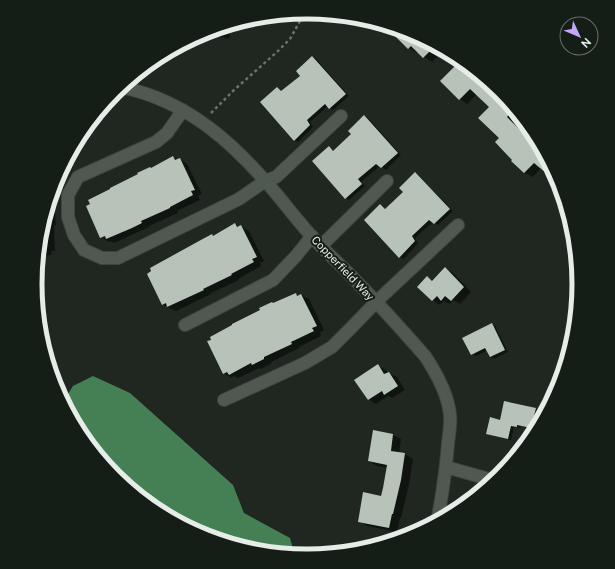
<svg xmlns="http://www.w3.org/2000/svg" width="615" height="569" viewBox="0 0 615 569" font-family="'Public Sans',sans-serif">
  <rect width="100%" height="100%" fill="#1f2720"/>
  <path fill="#457f54" d="M93,376L130,393L233,485L244,513L290,538L295,556L254,552L203,536L156,511L115,477L81,436L63,402L73,386Z"/>
  <path fill="#0007" d="M233,24L229,39L205,32Z
    M404,30L412,33L436,46L442,51L432,62L424,57L418,52L417,53L409,48L397,37Z
    M313,57L316,59L349,96L333,110L328,106L310,122L313,127L298,142L294,140L277,88L282,92L301,76Z
    M458,64L466,68L470,72L473,69L502,94L520,116L514,122L532,139L534,137L537,139L556,175L554,177L546,173L541,168L533,177L525,173L512,161L513,160L490,107L477,94L467,104L460,99L441,81Z
    M365,116L368,118L401,155L386,170L380,166L361,182L365,186L349,200L346,198L329,148L334,151L352,134Z
    M173,157L178,160L180,159L187,164L202,194L198,196L200,200L177,211L178,213L149,226V227L114,243L111,241L109,242L101,237L152,169Z
    M415,173L418,175L453,211L438,225L433,222L415,238L418,243L404,259L400,257L381,206L386,209L404,192Z
    M52,191L53,212H55L56,225H54L55,251H51L52,255L38,256L40,231Z
    M235,224L239,227L241,226L249,231L264,261L260,263L261,266L238,279L239,280L211,293V294L176,311L163,305L149,274Z
    M445,268L453,273L471,292L460,304L453,300L450,304L444,301L440,305L433,300L418,287L427,277L433,281Z
    M296,294L299,296L301,295L309,299L324,330L320,332L321,336L299,347V348L271,362L272,363L261,369L259,368L238,378L234,376L231,378L224,373L274,304Z
    M492,324L495,326L508,352L494,359L491,357L488,350L476,356L472,354Z
    M378,366L386,370L388,373H389L397,377L405,390L392,398L388,396L376,404L368,399Z
    M535,409L539,411L535,430L521,426L520,428L514,427L511,440L491,435L487,433L500,421Z
    M393,435L401,439L399,453L405,454L413,459L409,485L401,518H400L397,532L367,526L359,521L382,497L388,468L377,466L369,461Z"/>
  <path fill="#b7c2b9" d="M403,30L412,33L436,45L423,58L411,46L408,49L396,37Z
    M312,56L346,94L329,109L325,104L307,120L310,125L294,141L260,102L277,87L281,91L300,76L296,71Z
    M458,63L468,73L472,69L508,102L514,109L507,117L530,140L535,135L552,166L546,173L534,163L524,173L511,161L512,160L495,142L499,138L478,118L489,107L470,89L459,100L440,81Z
    M364,115L398,153L381,168L376,164L358,179L362,184L345,199L312,161L329,146L333,151L351,134L348,131Z
    M173,156L175,160L180,158L195,190L191,191L193,195L170,207V208L141,221L142,223L132,228L106,239L105,236L100,238L86,206L90,204L88,200L110,189V188L138,174L137,173L150,167L151,168Z
    M415,172L450,209L434,224L429,220L412,236L415,241L399,258L364,220L380,204L385,209L403,192L399,188Z
    M235,223L237,227L241,225L257,257L252,259L254,262L231,274L232,275L203,289L204,290L191,296L167,307L166,303L162,305L147,274L151,271L150,268L199,241L212,234L213,236Z
    M445,267L464,287L451,301L445,296L441,301L437,296L432,301L417,287L427,276L432,281Z
    M296,293L297,296L301,294L317,326L312,328L314,331L291,342L292,344L264,357V359L252,365L251,363L229,375L227,372L223,374L207,341L211,340L210,337L232,325V324L260,310L259,308L272,302L273,303Z
    M492,323L505,350L490,357L485,348L471,355L462,338Z
    M378,364L384,374L389,372L398,386L384,395L382,391L368,400L354,380Z
    M504,401L536,408L531,428L517,425V427L511,426L508,439L486,434L490,417L500,420Z
    M373,430L393,434L391,451L405,453L401,480L393,514H392L389,528L358,522L363,492L381,496L383,488L387,465L368,461Z"/>
  <g fill="none" stroke-linecap="round" stroke-linejoin="round">
    <defs>
      <path id="minor" d="M121,87C189,101 236,145 279,197C290,211 301,224 312,237C327,253 343,267 357,282C381,306 403,331 425,356C437,374 448,394 450,415C451,424 449,434 448,443C446,470 442,496 437,523
        M183,110L167,133L156,142L78,177L68,195V217L74,235L84,250L102,258H118L239,199L265,181L276,177L341,116
        M321,246L387,181
        M185,325L273,280L296,256L312,236
        M224,400L305,363L332,347L352,327L376,302L458,225
        M446,467L496,481"/>
    </defs>
    <use href="#minor" stroke="#3d453f" stroke-width="14"/>
    <path stroke="#6c736d" stroke-width="2.5" stroke-dasharray="3 3" stroke-linecap="butt" d="M211,113L234,90L277,52L290,39L300,21L299,13"/>
    <use href="#minor" stroke="#505951" stroke-width="12"/>
  </g>
  <g text-anchor="middle" stroke-width="4" stroke-linejoin="round" paint-order="stroke">
    <g font-size="11" fill="#e6ece7" stroke="#151d17">
      <text transform="translate(343 268) rotate(46)" y="4">Copperfield Way</text>
    </g>
  </g>
  <path d="M0 0H615V569H0ZM42 284a265 265 0 1 1 530 0a265 265 0 1 1-530 0Z" fill="#151d17" fill-rule="evenodd"/>
  <path fill="none" stroke="#e6ece7" stroke-width="5" d="M42 284a265 265 0 1 1 530 0a265 265 0 1 1-530 0Z"/>
  <g transform="translate(579 36) rotate(134)"><circle r="19" fill="#151d17" stroke="#69706a"/>
  <path d="M0-3L7 15L0 10L-7 15Z" fill="#c3a7f2"/>
  <text y="-6" font-size="11" font-weight="bold" text-anchor="middle" fill="#e6ece7">N</text>
  </g>
</svg>
